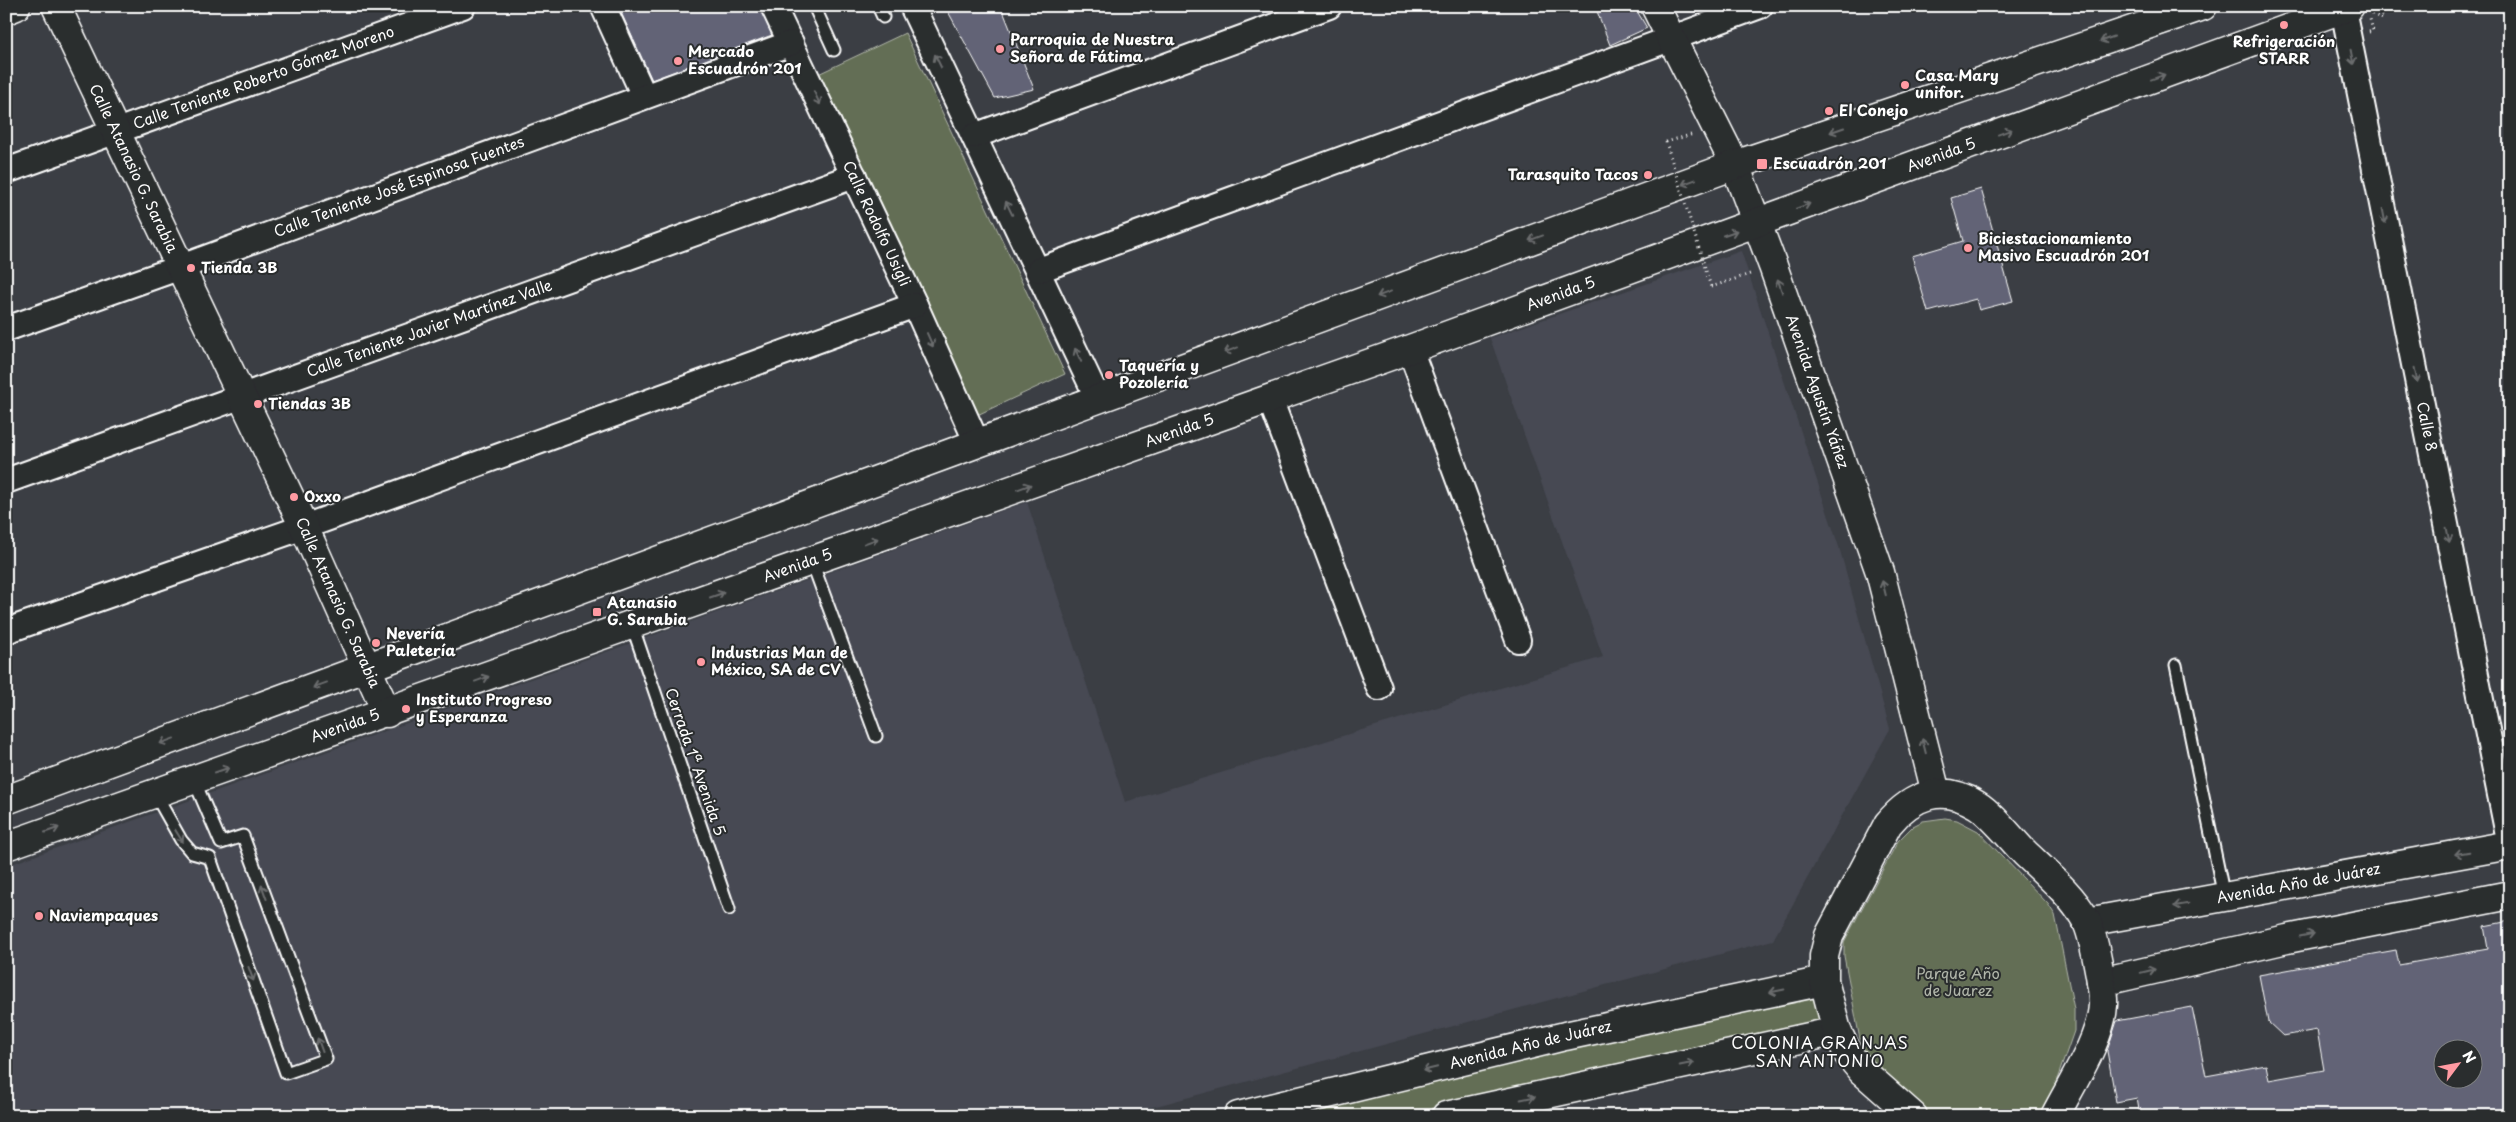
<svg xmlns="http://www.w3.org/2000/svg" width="2516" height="1122" viewBox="0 0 2516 1122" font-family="'Playpen Sans',sans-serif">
  <rect width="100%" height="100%" fill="#3b3e44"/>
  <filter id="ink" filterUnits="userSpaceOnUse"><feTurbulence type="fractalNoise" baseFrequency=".02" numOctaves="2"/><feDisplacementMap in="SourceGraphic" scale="10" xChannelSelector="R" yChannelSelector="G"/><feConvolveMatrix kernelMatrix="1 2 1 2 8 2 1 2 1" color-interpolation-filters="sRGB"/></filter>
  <g filter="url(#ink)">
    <path fill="#474953" d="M1741,251L1839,547L1890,729L1773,940L1119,1116H6V866L1027,502L1125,802L1603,657L1490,338Z"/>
    <path fill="#636e54" stroke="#b1b6aa" d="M905,33L1065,374L973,417L812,77Z
      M1945,818L1957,820L1978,831L2048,904L2055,915L2074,1009V1031L2048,1105L2041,1116H1928L1866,1059L1862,1050L1844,956V942L1898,841L1913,826L1923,821Z
      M1819,983L1829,1029L1426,1116H1263Z"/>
    <path fill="#626476" stroke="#fff" fill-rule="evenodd" d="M618,6H759L772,35L652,80Z
      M945,6H1001L1034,89L995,98Z
      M1595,6H1634L1647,28L1610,45Z
      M1981,189L2013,301L1979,310L1976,299L1928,312L1912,256L1963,241L1951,198Z
      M2510,921V1116H2140L2137,1098L2116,1102L2107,1051L2117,1021L2192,1007L2206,1076L2266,1065L2269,1080L2324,1070L2317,1030L2283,1036L2268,1022L2259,975L2396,950L2399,965L2488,949L2484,926ZM2444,1050H2474V1080H2444Z"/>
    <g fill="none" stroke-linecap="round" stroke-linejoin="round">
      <defs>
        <path id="lane" d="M814,6L834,50
          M878,6L883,17
          M812,562L876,736
          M632,625L729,909
          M2176,665L2224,897
          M155,794L181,840L192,853L210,858L286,1073L326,1059L243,836L221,843L194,780"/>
        <g id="street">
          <path d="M603,6L644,96"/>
          <path id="s1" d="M773,6L915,305L977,443"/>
          <path d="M912,6L1098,399"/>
          <path id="s2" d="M2343,9L2510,845"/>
          <path d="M974,136L1329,6"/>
          <path id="s3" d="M6,171L463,6"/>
          <path d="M1039,270L1760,6"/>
          <path id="s4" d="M6,329L181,267L791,43"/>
          <path d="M1410,349L1518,640"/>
          <path d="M1270,399L1379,688"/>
          <path id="s5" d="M6,481L854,176"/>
          <path d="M6,631L304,527L915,305"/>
        </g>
        <g id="secondary">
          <path id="s6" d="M56,6L304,527L387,713"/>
          <path id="s7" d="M1655,6L1735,165L1773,266L1880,572L1936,793"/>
          <path d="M6,10L16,6"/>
          <path id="s8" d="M2087,922L2510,845"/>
          <path d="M2101,982L2287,939L2510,895"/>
          <path id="s9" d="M1238,1116L1565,1036L1824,981"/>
          <path d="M1446,1116L1837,1031"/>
          <path d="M1913,1116L1862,1071L1848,1054L1837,1031L1824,981V956L1829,936L1888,824C1912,795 1942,783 1977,805C1992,814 2012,840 2025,853C2047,874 2071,894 2086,920C2093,933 2104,990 2103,1005C2101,1040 2071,1084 2055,1116"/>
        </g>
        <g id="primary">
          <path d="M6,800L1735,165L2203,6"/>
          <path id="s10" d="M6,846L1410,349L2350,6"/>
        </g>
      </defs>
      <use href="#lane" stroke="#fff" stroke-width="15"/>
      <use href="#street" stroke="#fff" stroke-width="28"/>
      <use href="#secondary" stroke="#fff" stroke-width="31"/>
      <use href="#primary" stroke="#fff" stroke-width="31"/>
      <path stroke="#fff" stroke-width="3" stroke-dasharray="1 4" stroke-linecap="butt" d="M2372,14L2383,19L2379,6
        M2369,32L2373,31L2370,19
        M1666,142L1694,134
        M1711,287L1750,274"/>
      <use href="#lane" stroke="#2a2d2e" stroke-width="11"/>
      <use href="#street" stroke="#2a2d2e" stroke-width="24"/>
      <use href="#secondary" stroke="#2a2d2e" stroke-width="28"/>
      <use href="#primary" stroke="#2a2d2e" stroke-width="28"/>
      <path stroke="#fff" stroke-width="3" stroke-dasharray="1 4" stroke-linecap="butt" d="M1666,142L1711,287"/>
    </g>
    <defs><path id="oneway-shaft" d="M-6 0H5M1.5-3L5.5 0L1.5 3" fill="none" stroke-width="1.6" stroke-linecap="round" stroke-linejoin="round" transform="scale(1.25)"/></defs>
    <g stroke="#6a6c6d">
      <use href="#oneway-shaft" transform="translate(2107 39) rotate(161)"/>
      <use href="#oneway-shaft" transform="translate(2352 57) rotate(79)"/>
      <use href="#oneway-shaft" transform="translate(938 61) rotate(-116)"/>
      <use href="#oneway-shaft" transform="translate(2158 77) rotate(-20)"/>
      <use href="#oneway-shaft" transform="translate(817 98) rotate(65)"/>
      <use href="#oneway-shaft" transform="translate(1837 130) rotate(161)"/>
      <use href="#oneway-shaft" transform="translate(2005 132) rotate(-20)"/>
      <use href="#oneway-shaft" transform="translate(1689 182) rotate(160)"/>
      <use href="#oneway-shaft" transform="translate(1803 206) rotate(-20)"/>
      <use href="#oneway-shaft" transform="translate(1009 208) rotate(-116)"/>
      <use href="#oneway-shaft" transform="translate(2384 216) rotate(79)"/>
      <use href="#oneway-shaft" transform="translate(1730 233) rotate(-19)"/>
      <use href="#oneway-shaft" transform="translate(1536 238) rotate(160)"/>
      <use href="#oneway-shaft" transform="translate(1780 286) rotate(-109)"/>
      <use href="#oneway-shaft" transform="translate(1384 294) rotate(160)"/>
      <use href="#oneway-shaft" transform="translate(930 340) rotate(66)"/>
      <use href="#oneway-shaft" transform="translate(1231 350) rotate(160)"/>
      <use href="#oneway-shaft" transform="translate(1078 355) rotate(-115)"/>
      <use href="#oneway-shaft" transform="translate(2416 375) rotate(79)"/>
      <use href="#oneway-shaft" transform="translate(1024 487) rotate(-20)"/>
      <use href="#oneway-shaft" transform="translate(2448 535) rotate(79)"/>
      <use href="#oneway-shaft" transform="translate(871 541) rotate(-20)"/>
      <use href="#oneway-shaft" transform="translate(1884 588) rotate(-104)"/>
      <use href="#oneway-shaft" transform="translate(717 595) rotate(-19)"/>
      <use href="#oneway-shaft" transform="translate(482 679) rotate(-20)"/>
      <use href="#oneway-shaft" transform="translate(320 685) rotate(160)"/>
      <use href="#oneway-shaft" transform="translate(167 741) rotate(160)"/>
      <use href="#oneway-shaft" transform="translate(1924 746) rotate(-104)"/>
      <use href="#oneway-shaft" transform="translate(222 770) rotate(-19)"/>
      <use href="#oneway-shaft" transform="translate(52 830) rotate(-19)"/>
      <use href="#oneway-shaft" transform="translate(179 836) rotate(58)"/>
      <use href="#oneway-shaft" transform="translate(2462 853) rotate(170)"/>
      <use href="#oneway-shaft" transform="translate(264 892) rotate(-110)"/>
      <use href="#oneway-shaft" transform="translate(2181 905) rotate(170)"/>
      <use href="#oneway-shaft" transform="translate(2307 935) rotate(-11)"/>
      <use href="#oneway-shaft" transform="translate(2148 971) rotate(-13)"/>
      <use href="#oneway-shaft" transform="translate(251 974) rotate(70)"/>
      <use href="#oneway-shaft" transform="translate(1777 991) rotate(168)"/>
      <use href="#oneway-shaft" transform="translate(320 1045) rotate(-110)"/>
      <use href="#oneway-shaft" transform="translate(1687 1064) rotate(-12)"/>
      <use href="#oneway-shaft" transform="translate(1430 1069) rotate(166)"/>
      <use href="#oneway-shaft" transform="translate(1528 1098) rotate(-12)"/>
    </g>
  </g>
  <g fill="#ff9aa2" stroke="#2a2d2e" stroke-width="2">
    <circle cx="2284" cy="25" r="5"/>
    <circle cx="1000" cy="49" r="5"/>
    <circle cx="678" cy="61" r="5"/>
    <circle cx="1905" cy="85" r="5"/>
    <circle cx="1829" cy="111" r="5"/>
    <rect x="1756" y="158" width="12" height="12" rx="2.5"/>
    <circle cx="1648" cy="175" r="5"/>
    <circle cx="1968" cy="248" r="5"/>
    <circle cx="191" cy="268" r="5"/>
    <circle cx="1109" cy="375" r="5"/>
    <circle cx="258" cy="404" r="5"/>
    <circle cx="294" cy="497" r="5"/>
    <rect x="592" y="607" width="10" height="10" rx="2.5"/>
    <circle cx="376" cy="643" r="5"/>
    <circle cx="701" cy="662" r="5"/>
    <circle cx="406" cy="709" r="5"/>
    <circle cx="39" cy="916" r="5"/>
  </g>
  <g text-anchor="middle" stroke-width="4" stroke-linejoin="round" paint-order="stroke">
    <g font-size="15" font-weight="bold" fill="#fff" stroke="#2a2d2e" text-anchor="start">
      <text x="1010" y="45">Parroquia de Nuestra<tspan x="1010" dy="17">Señora de Fátima</tspan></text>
      <text x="2284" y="47" text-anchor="middle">Refrigeración<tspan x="2284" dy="17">STARR</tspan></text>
      <text x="688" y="57">Mercado<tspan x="688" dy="17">Escuadrón 201</tspan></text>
      <text x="1915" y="81">Casa Mary<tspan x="1915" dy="17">unifor.</tspan></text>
      <text x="1839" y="116">El Conejo</text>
      <text x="1773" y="169">Escuadrón 201</text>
      <text x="1638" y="180" text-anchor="end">Tarasquito Tacos</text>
      <text x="1978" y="244">Biciestacionamiento<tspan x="1978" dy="17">Masivo Escuadrón 201</tspan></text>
      <text x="201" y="273">Tienda 3B</text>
      <text x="1119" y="371">Taquería y<tspan x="1119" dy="17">Pozolería</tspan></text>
      <text x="268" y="409">Tiendas 3B</text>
      <text x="304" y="502">Oxxo</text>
      <text x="607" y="608">Atanasio<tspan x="607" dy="17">G. Sarabia</tspan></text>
      <text x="386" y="639">Nevería<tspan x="386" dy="17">Paletería</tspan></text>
      <text x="711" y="658">Industrias Man de<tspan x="711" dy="17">México, SA de CV</tspan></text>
      <text x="416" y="705">Instituto Progreso<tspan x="416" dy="17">y Esperanza</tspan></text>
      <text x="49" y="921">Naviempaques</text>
    </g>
    <g font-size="15" fill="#fff" stroke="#2a2d2e">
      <text dy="5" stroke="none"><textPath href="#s3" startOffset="274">Calle Teniente Roberto Gómez Moreno</textPath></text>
      <text dy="5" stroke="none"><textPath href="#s10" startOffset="2055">Avenida 5</textPath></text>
      <text dy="5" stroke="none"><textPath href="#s6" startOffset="180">Calle Atanasio G. Sarabia</textPath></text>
      <text dy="5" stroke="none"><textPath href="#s4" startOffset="418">Calle Teniente José Espinosa Fuentes</textPath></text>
      <text dy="5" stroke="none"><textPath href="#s1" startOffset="241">Calle Rodolfo Usigli</textPath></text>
      <text dy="5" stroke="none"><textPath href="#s10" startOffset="1650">Avenida 5</textPath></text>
      <text dy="5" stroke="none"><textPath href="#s5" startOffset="450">Calle Teniente Javier Martínez Valle</textPath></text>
      <text dy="5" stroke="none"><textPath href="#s7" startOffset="419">Avenida Agustín Yáñez</textPath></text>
      <text dy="5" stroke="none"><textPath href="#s2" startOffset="426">Calle 8</textPath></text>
      <text dy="5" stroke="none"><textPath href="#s10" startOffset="1245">Avenida 5</textPath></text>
      <text dy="5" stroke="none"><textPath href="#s10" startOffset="840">Avenida 5</textPath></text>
      <text dy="5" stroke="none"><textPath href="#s6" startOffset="660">Calle Atanasio G. Sarabia</textPath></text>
      <text dy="5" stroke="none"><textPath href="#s10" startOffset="360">Avenida 5</textPath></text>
      <text transform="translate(695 762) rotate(71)" y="5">Cerrada 1ª Avenida 5</text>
      <text dy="5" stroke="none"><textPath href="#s8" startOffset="215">Avenida Año de Juárez</textPath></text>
      <text dy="5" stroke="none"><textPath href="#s9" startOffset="301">Avenida Año de Juárez</textPath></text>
    </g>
    <g font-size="15" fill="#b1b6aa" stroke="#2a2d2e">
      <text x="1958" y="979">Parque Año<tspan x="1958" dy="17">de Juarez</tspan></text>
    </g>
    <g font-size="16" letter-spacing="1" fill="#fff" stroke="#2a2d2e">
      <text x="1820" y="1049">COLONIA GRANJAS<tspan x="1820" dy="18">SAN ANTONIO</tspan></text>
    </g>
  </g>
  <rect width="2516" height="1122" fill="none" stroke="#2a2d2e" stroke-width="25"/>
  <rect x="12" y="12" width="2491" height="1097" fill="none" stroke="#fff" stroke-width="2" filter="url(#ink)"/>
  <g transform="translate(2458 1064) rotate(58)"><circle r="24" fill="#2a2d2e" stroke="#7f8182"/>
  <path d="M0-4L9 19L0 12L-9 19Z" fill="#ff9aa2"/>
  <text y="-8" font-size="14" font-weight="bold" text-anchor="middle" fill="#ffffff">N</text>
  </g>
</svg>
